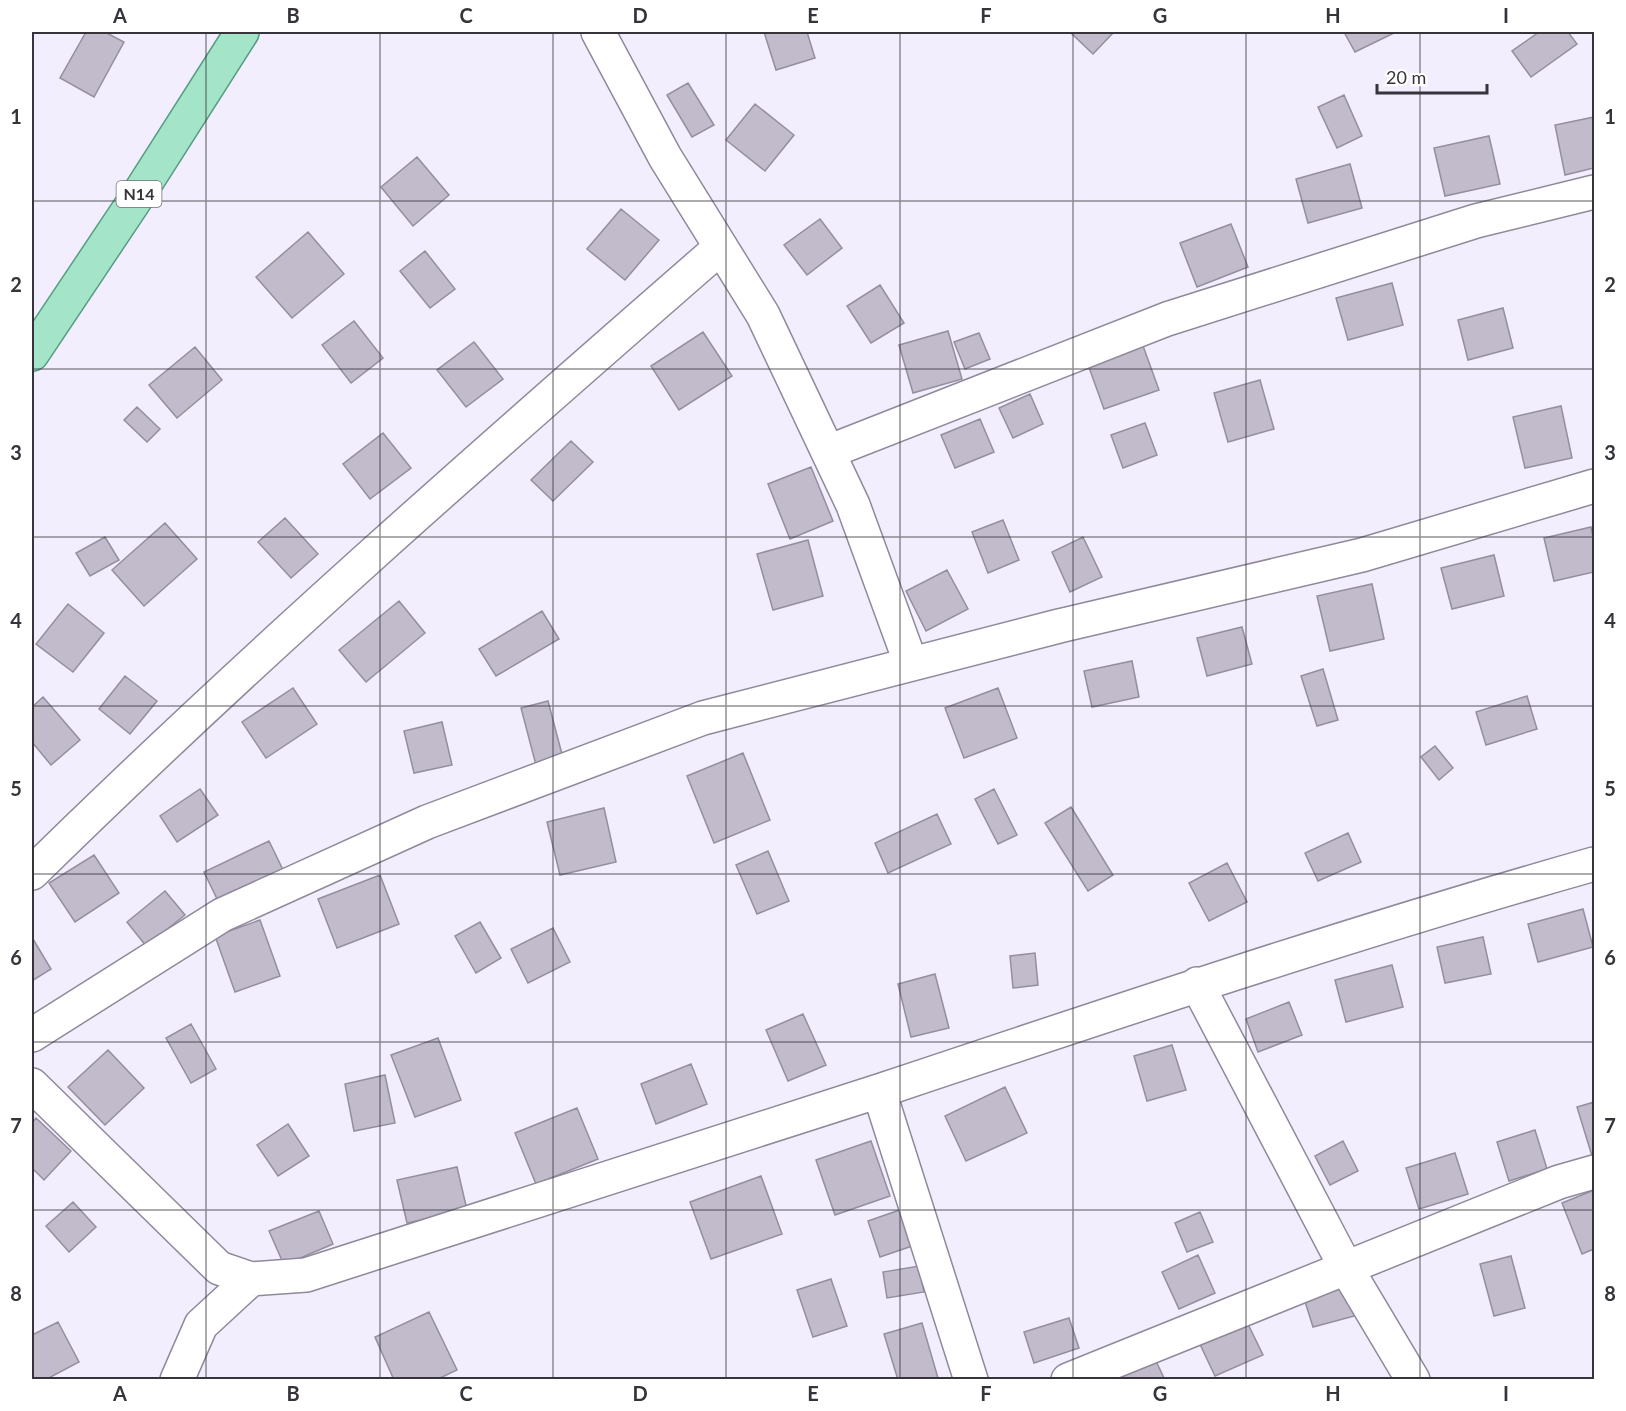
<svg xmlns="http://www.w3.org/2000/svg" width="1626" height="1411" viewBox="0 0 1626 1411" font-family="Lato,sans-serif">
  <rect width="100%" height="100%" fill="#f3eefd"/>
  <path fill="#c1bbcc" stroke="#948e9f" stroke-width="1.5" d="M86,32H105L124,42L94,97L60,78Z
    M764,32H807L815,58L776,70Z
    M1074,32H1114L1093,54L1072,34Z
    M1344,32H1393L1394,33L1355,52Z
    M1539,32H1568L1577,44L1531,77L1512,51Z
    M688,83L714,125L692,137L667,95Z
    M1344,95L1362,136L1337,148L1318,107Z
    M755,104L794,135L765,171L726,140Z
    M1594,117V168L1565,175L1555,125Z
    M1489,136L1500,184L1445,196L1434,148Z
    M417,157L449,195L413,226L381,187Z
    M1350,164L1362,208L1308,223L1296,179Z
    M621,209L659,240L625,280L587,249Z
    M820,219L842,248L807,275L784,245Z
    M1231,224L1248,267L1197,287L1180,243Z
    M308,232L344,274L292,318L256,277Z
    M425,251L455,289L430,308L400,271Z
    M1392,283L1403,325L1348,340L1336,298Z
    M880,285L904,323L871,343L847,306Z
    M1503,308L1513,348L1468,360L1458,320Z
    M354,321L383,358L351,383L322,345Z
    M948,331L962,379L913,393L899,345Z
    M703,332L732,376L679,410L651,366Z
    M979,333L990,359L965,369L954,342Z
    M474,342L503,379L466,407L437,370Z
    M1142,343L1159,390L1104,409L1087,362Z
    M195,347L222,380L177,418L149,385Z
    M1260,380L1274,429L1228,442L1214,393Z
    M1030,394L1043,424L1013,438L999,408Z
    M1561,406L1572,458L1525,468L1513,417Z
    M137,407L160,429L147,442L124,420Z
    M980,419L994,452L955,468L941,435Z
    M1145,423L1157,455L1123,468L1111,435Z
    M383,433L411,468L370,499L343,464Z
    M571,441L593,462L553,501L531,480Z
    M811,467L833,521L790,539L768,484Z
    M285,518L318,554L291,578L258,542Z
    M1003,520L1019,560L988,573L972,532Z
    M165,523L197,559L144,606L112,570Z
    M1591,527L1594,542V572L1554,581L1544,538Z
    M105,537L119,560L90,576L76,553Z
    M1083,537L1102,577L1070,592L1052,552Z
    M808,540L823,596L773,610L757,554Z
    M1494,555L1504,596L1452,609L1441,568Z
    M947,570L968,609L926,631L906,591Z
    M1372,584L1384,639L1330,651L1317,596Z
    M399,601L425,633L366,682L339,650Z
    M68,604L104,633L73,672L36,644Z
    M542,611L559,639L496,676L479,649Z
    M1242,627L1252,664L1207,676L1197,638Z
    M1132,661L1139,697L1092,707L1084,671Z
    M1323,669L1338,720L1317,726L1301,676Z
    M125,676L157,701L130,734L99,709Z
    M293,688L317,724L266,758L242,722Z
    M998,688L1017,738L964,758L945,708Z
    M1527,696L1537,729L1486,745L1476,712Z
    M43,697L80,740L51,765L32,742V707Z
    M548,701L563,758L536,765L521,708Z
    M442,722L452,765L414,773L404,731Z
    M1435,746L1453,768L1439,780L1421,757Z
    M743,753L770,820L714,843L687,776Z
    M200,789L218,815L177,842L160,816Z
    M994,789L1017,835L998,844L975,799Z
    M1071,807L1113,875L1088,891L1045,823Z
    M604,808L616,862L560,875L547,822Z
    M937,814L951,844L888,873L875,843Z
    M1348,833L1361,862L1318,881L1305,853Z
    M269,841L285,874L220,905L204,872Z
    M768,851L789,901L757,914L736,865Z
    M94,855L119,893L75,922L49,883Z
    M1227,863L1247,902L1209,921L1189,883Z
    M380,875L399,924L337,948L318,899Z
    M165,891L185,915L146,946L127,922Z
    M1583,909L1593,947L1538,962L1528,924Z
    M260,920L280,976L235,992L215,936Z
    M480,922L501,958L476,973L455,936Z
    M553,928L570,962L528,983L511,949Z
    M1483,937L1491,974L1445,983L1437,947Z
    M33,939L51,969L32,981V940Z
    M1035,953L1038,985L1013,988L1010,956Z
    M1392,965L1403,1007L1346,1022L1335,980Z
    M935,974L949,1028L911,1037L898,984Z
    M1289,1002L1302,1035L1258,1052L1246,1019Z
    M803,1014L826,1065L788,1081L766,1030Z
    M191,1024L216,1069L191,1083L166,1038Z
    M438,1038L461,1100L415,1117L391,1055Z
    M1172,1045L1186,1090L1147,1101L1134,1056Z
    M108,1050L144,1088L105,1125L68,1087Z
    M691,1064L707,1104L656,1124L641,1084Z
    M385,1075L395,1123L354,1131L345,1084Z
    M1005,1087L1027,1133L966,1161L945,1116Z
    M1594,1102V1156H1592L1577,1107Z
    M577,1108L598,1159L536,1184L515,1133Z
    M36,1118L71,1151L44,1180L32,1168V1123Z
    M288,1124L309,1156L278,1176L257,1145Z
    M1535,1130L1547,1169L1509,1181L1497,1142Z
    M871,1141L890,1196L835,1215L816,1160Z
    M1343,1141L1358,1171L1330,1185L1315,1156Z
    M1455,1153L1468,1194L1419,1209L1406,1168Z
    M457,1167L467,1210L407,1223L397,1180Z
    M761,1176L782,1234L711,1259L690,1202Z
    M1594,1190V1249L1582,1254L1562,1203Z
    M73,1202L96,1227L69,1252L46,1226Z
    M908,1207L921,1243L880,1257L868,1221Z
    M319,1211L333,1244L284,1265L269,1231Z
    M1200,1212L1213,1242L1187,1252L1175,1223Z
    M1198,1255L1215,1293L1179,1309L1162,1272Z
    M1511,1256L1525,1308L1494,1316L1480,1264Z
    M919,1266L924,1292L887,1298L883,1272Z
    M831,1279L847,1326L813,1337L797,1290Z
    M1349,1282L1358,1315L1313,1327L1303,1295Z
    M429,1312L457,1370L436,1380H394L375,1337Z
    M1069,1318L1079,1348L1034,1363L1024,1332Z
    M1245,1318L1263,1355L1215,1376L1198,1340Z
    M58,1322L79,1362L45,1380H32V1335Z
    M922,1323L938,1378L898,1380L884,1334Z
    M1155,1359L1165,1380H1117L1116,1378Z"/>
  <g fill="none" stroke-linecap="round" stroke-linejoin="round">
    <defs>
      <path id="minor" d="M598,32L665,157L763,315L853,505L911,664
        M828,452L1167,319L1476,221L1594,192
        M32,873C253,656 487,451 721,247
        M1197,984L1345,1266L1413,1380
        M32,1035L222,915L427,822L703,718L1059,626L1362,555L1594,486
        M32,1085L219,1268L251,1279L306,1275C498,1214 690,1153 882,1090C1118,1011 1354,932 1594,864
        M879,1091L971,1380
        M177,1380L201,1325L251,1279
        M1068,1380L1559,1182L1594,1172"/>
      <path id="major" d="M32,354L133,203L242,32"/>
    </defs>
    <use href="#minor" stroke="#8f899a" stroke-width="36"/>
    <use href="#major" stroke="#569c81" stroke-width="36"/>
    <use href="#minor" stroke="#fff" stroke-width="33"/>
    <use href="#major" stroke="#a4e5ca" stroke-width="33"/>
  </g>
  <path fill="none" stroke="#36333a" stroke-width="1.5" stroke-opacity="0.55" d="M206,32V1380M380,32V1380M553,32V1380M726,32V1380M900,32V1380M1073,32V1380M1246,32V1380M1420,32V1380M32,201H1594M32,369H1594M32,537H1594M32,706H1594M32,874H1594M32,1042H1594M32,1210H1594"/>
  <g text-anchor="middle" stroke-width="6" stroke-linejoin="round" paint-order="stroke">
    <rect fill="#fff" stroke="#727075" stroke-width="1.5" x="116.5" y="181" width="45" height="26" rx="4.5"/>
    <g font-size="16" font-weight="bold" fill="#36333a">
      <text x="139" y="200">N14</text>
    </g>
  </g>
  <rect width="1626" height="1411" fill="none" stroke="#ffffff" stroke-width="66"/>
  <path d="M1377 84v9h110v-9" fill="none" stroke="#36333a" stroke-width="3"/>
  <text x="1386" y="84" font-size="18" fill="#36333a" stroke="#ffffff" stroke-width="4.5" paint-order="stroke">20 m</text>
  <rect x="33" y="33" width="1560" height="1345" fill="none" stroke="#36333a" stroke-width="2"/>
  <g font-size="20" text-anchor="middle" font-weight="bold" fill="#36333a">
    <text x="120" y="23">A</text>
    <text x="293" y="23">B</text>
    <text x="466" y="23">C</text>
    <text x="640" y="23">D</text>
    <text x="813" y="23">E</text>
    <text x="986" y="23">F</text>
    <text x="1160" y="23">G</text>
    <text x="1333" y="23">H</text>
    <text x="1506" y="23">I</text>
    <text x="16" y="124">1</text>
    <text x="1610" y="124">1</text>
    <text x="16" y="292">2</text>
    <text x="1610" y="292">2</text>
    <text x="16" y="460">3</text>
    <text x="1610" y="460">3</text>
    <text x="16" y="628">4</text>
    <text x="1610" y="628">4</text>
    <text x="16" y="796">5</text>
    <text x="1610" y="796">5</text>
    <text x="16" y="965">6</text>
    <text x="1610" y="965">6</text>
    <text x="16" y="1133">7</text>
    <text x="1610" y="1133">7</text>
    <text x="16" y="1301">8</text>
    <text x="1610" y="1301">8</text>
    <text x="120" y="1401">A</text>
    <text x="293" y="1401">B</text>
    <text x="466" y="1401">C</text>
    <text x="640" y="1401">D</text>
    <text x="813" y="1401">E</text>
    <text x="986" y="1401">F</text>
    <text x="1160" y="1401">G</text>
    <text x="1333" y="1401">H</text>
    <text x="1506" y="1401">I</text>
  </g>
</svg>
